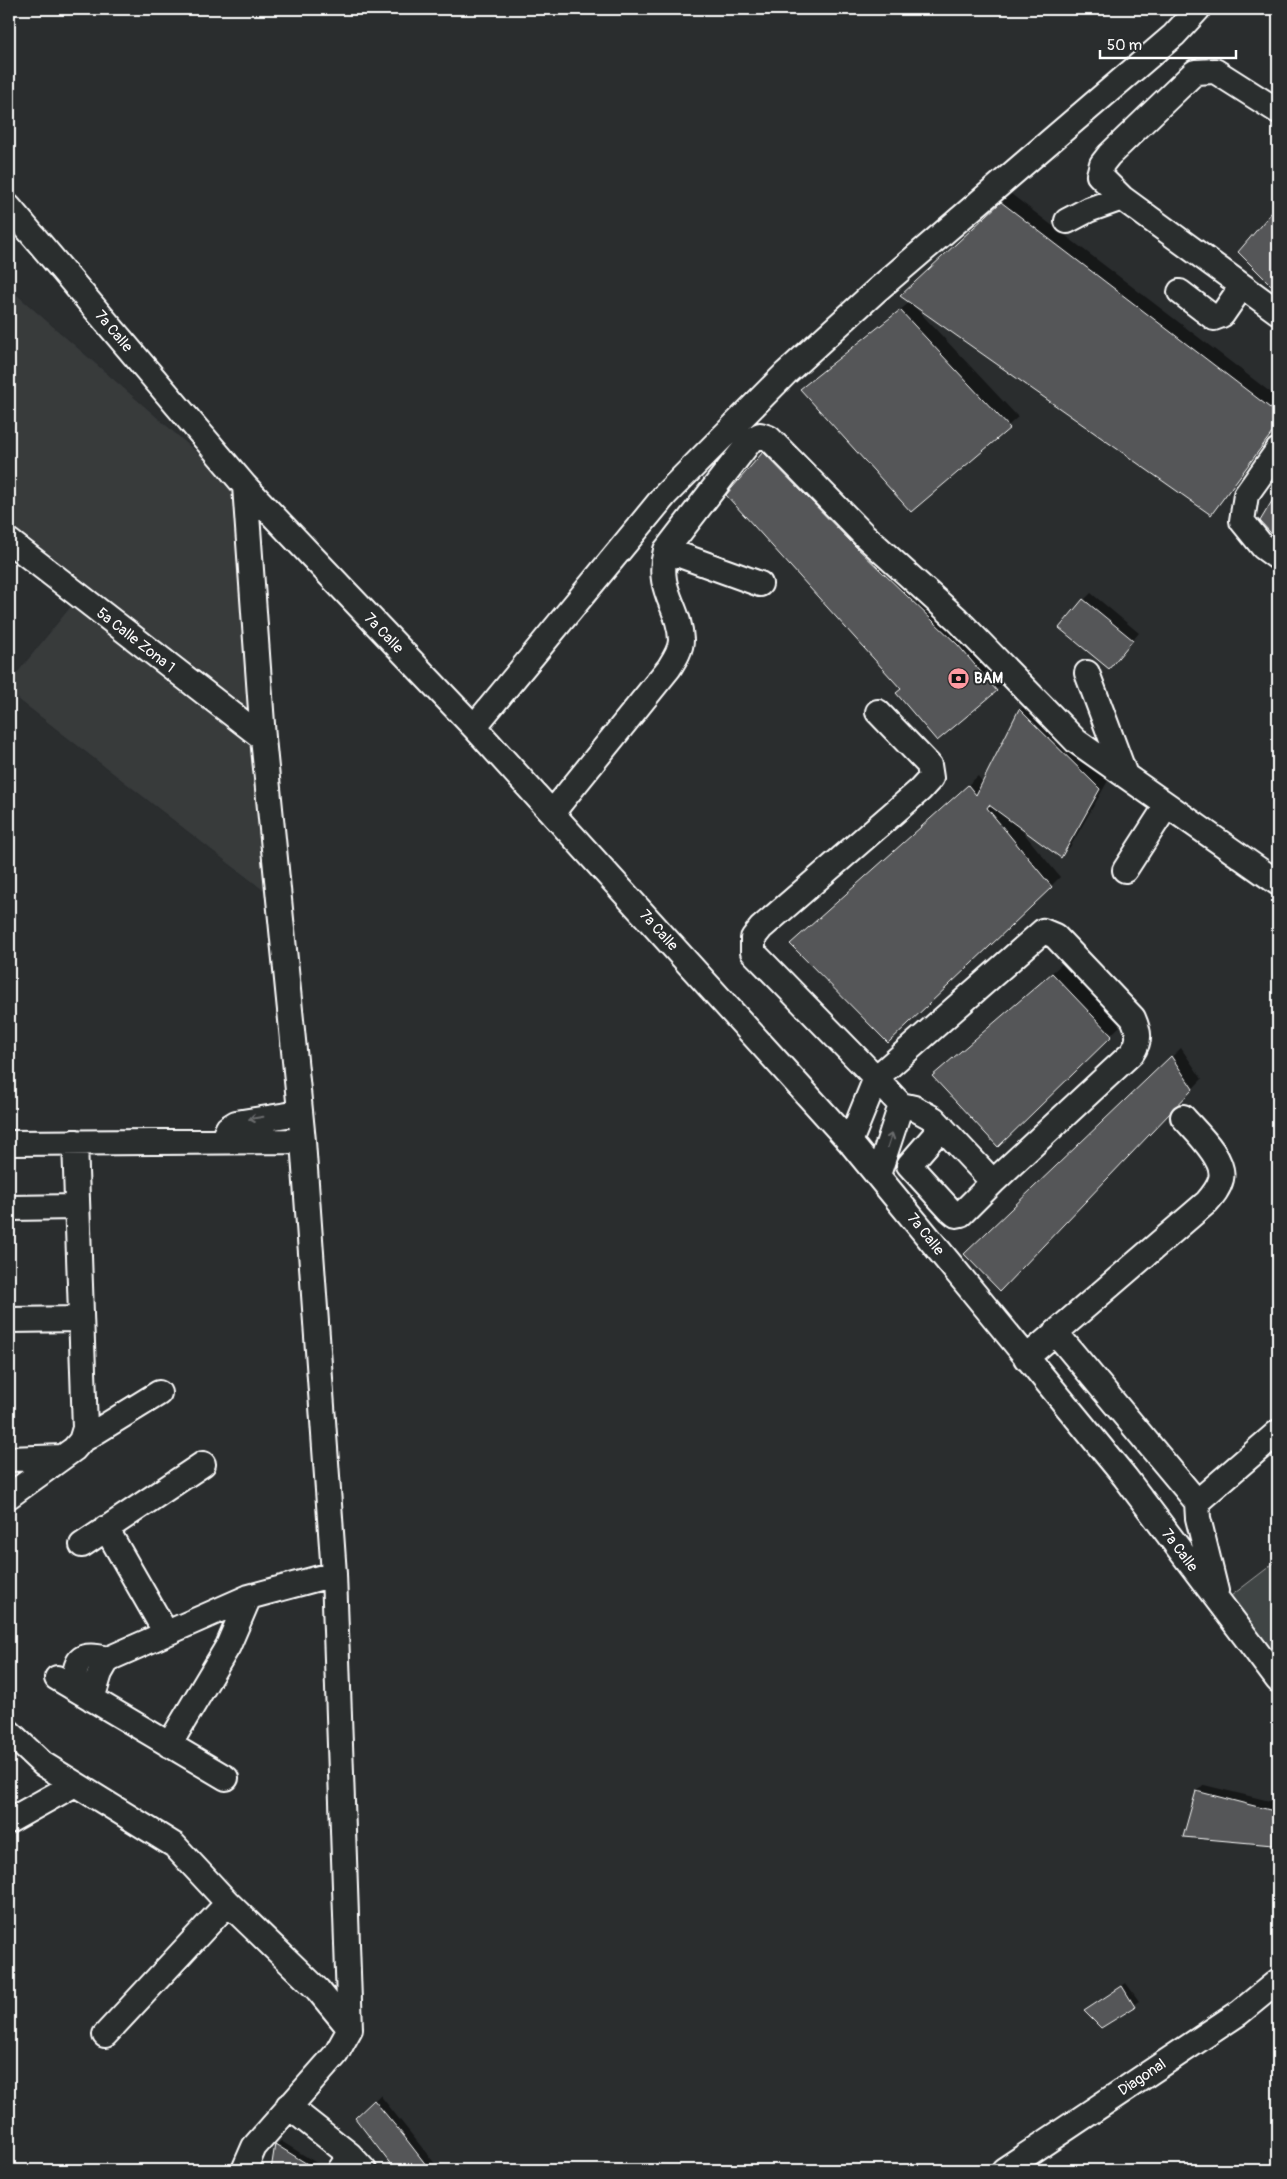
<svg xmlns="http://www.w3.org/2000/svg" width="1287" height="2179" viewBox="0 0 1287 2179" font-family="Pangolin,sans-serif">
  <rect width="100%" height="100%" fill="#2a2d2e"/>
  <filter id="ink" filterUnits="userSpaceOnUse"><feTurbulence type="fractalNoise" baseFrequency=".02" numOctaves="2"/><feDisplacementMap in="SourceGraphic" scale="10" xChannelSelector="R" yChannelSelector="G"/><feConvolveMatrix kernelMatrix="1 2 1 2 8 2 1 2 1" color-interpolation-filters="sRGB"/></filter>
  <g filter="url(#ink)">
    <path fill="#373a3b" d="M10,289L231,482L253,712L9,523Z
      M77,599L258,740L276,900L9,692V683Z"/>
    <path fill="#414445" stroke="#a0a2a2" d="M1278,1560V1658L1231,1596Z"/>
    <path fill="#0007" d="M1011,194L1278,398V427L1211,514L912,304L1018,417L911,511L802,389L910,302V286Z
      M1278,207V290L1240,252Z
      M773,444L1006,681L937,739L902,689L727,495Z
      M1091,593L1139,633L1109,668L1084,600Z
      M1029,701L1109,779L1070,847L1061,856L1018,826L1060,877L1051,886L801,935L978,776L983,783L1020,710Z
      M1062,964L1120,1026L998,1145L943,1067Z
      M1181,1048L1202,1079L1009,1280L975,1245Z
      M1204,1785L1278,1803V1838L1273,1844L1197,1792Z
      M1126,1983L1139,2001L1101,2026L1086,2011Z
      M380,2095L440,2170H396L357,2118Z
      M281,2141L323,2167L322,2170H272L276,2145Z"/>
    <path fill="#555758" stroke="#fff" d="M1001,202L1278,414V425L1211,515L900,296Z
      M1278,205V292L1238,252Z
      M900,310L1010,428L911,512L800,389Z
      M763,452L854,545L958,645L997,691L937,741L896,693L901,689L726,495Z
      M1278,491V541L1260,521Z
      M1083,599L1133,640L1109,669L1059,628Z
      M1019,709L1100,789L1061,858L989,805L987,808L1052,887L888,1043L790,944L968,785L976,795Z
      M1052,973L1112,1036L998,1147L932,1076Z
      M1171,1056L1193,1089L1000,1291L964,1254Z
      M1196,1791L1274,1811L1273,1845L1183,1837Z
      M1122,1986L1135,2007L1101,2028L1084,2011Z
      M374,2100L403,2135L430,2170H395L355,2118Z
      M275,2144L317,2170H271Z"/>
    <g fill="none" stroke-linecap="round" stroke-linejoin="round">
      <defs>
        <path id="minor" d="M1278,111L1215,71L1195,72L1109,155L1102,164L1099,175L1122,198L1278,312
          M9,207L245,486L474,727L850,1142L1125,1477L1278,1680
          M1067,221L1088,210L1122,198
          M1180,292L1214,318L1222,315L1242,286
          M1278,450L1246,495L1242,521L1263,547L1278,558
          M9,541L263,738
          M666,550L760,584
          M1087,673L1125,775
          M474,727L665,495L786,373L877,290L1174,35L1198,9
          M552,813L669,668C674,660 681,650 681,640C680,606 655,591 666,550L751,440L760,435L769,438L864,535L957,619L1076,741L1278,883
          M1125,870L1167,805
          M942,1127L909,1165L950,1210L956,1215L961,1214L993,1182
          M222,1141L228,1128L236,1123L300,1113
          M850,1142L876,1078L901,1105L914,1108L934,1119L993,1182L1132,1053C1141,1040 1139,1032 1133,1018L1055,936L1043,931L876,1078L753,952V938L761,928L920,790L931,778L929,765L878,712
          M9,1143L303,1141
          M878,1175L901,1105
          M9,1208L77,1207
          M9,1320L81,1319
          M1056,1333L1197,1502L1198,1518L1216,1591
          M1026,1358L1207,1202C1213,1195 1219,1188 1221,1179C1226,1159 1195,1131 1183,1117
          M81,1441L159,1393
          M9,1459L63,1457
          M9,1496L74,1449L81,1441L85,1428L75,1142
          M1197,1502L1278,1432
          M106,1528L166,1633
          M82,1545L203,1464
          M57,1678L226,1778
          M72,1687C78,1659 76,1652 108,1659
          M92,1699L100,1673L108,1659L249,1597L334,1574
          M9,1732L43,1764L174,1845L228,1903L318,1990L350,2029
          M169,1745L228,1646L249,1597
          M9,1821L75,1784
          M105,2035L228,1903
          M288,2106L350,2155
          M244,2170L254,2147L336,2054L350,2029L334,1574L303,1141L263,738L245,486
          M340,2170L350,2155L364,2170
          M1004,2170L1239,2013L1278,1981"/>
      </defs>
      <use href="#minor" stroke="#fff" stroke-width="28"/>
      <path stroke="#fff" stroke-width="3" stroke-dasharray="1 4" stroke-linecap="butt" d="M1269,2170L1278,2163"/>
      <use href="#minor" stroke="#2a2d2e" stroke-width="24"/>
    </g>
    <defs><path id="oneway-shaft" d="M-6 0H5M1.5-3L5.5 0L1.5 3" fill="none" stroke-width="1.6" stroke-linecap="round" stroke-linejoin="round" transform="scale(1.25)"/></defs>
    <g stroke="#6a6c6d">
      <use href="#oneway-shaft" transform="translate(256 1118) rotate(171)"/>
      <use href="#oneway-shaft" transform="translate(890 1140) rotate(-72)"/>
    </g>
  </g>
  <defs>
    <symbol id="bank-disc" viewBox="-11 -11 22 22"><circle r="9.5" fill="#ff9aa2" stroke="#2a2d2e"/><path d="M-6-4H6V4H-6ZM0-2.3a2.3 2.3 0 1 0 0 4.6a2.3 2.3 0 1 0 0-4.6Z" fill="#111"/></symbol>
  </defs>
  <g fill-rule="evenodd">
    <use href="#bank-disc" x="946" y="666" width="25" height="25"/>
  </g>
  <g text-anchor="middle" stroke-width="4" stroke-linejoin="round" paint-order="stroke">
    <g font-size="15" fill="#fff" stroke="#2a2d2e">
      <text transform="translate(114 331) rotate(50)" y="5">7a Calle</text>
      <text transform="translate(384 633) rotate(46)" y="5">7a Calle</text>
      <text transform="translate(136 640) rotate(38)" y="5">5a Calle Zona 1</text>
      <text transform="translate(659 930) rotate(48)" y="5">7a Calle</text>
      <text transform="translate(926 1234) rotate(51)" y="5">7a Calle</text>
      <text transform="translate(1180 1550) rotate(53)" y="5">7a Calle</text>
      <text transform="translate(1142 2077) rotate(-34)" y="5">Diagonal</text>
    </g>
    <g font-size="15" font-weight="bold" fill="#fff" stroke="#2a2d2e" text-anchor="start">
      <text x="974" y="683">BAM</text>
    </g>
  </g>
  <rect width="1287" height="2179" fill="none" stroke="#2a2d2e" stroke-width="30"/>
  <rect x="15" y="15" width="1257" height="2149" fill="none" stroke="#fff" stroke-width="2" filter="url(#ink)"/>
  <path d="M1100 50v8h136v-8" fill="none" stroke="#ffffff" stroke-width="2.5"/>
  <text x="1107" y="50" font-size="15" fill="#ffffff" stroke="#2a2d2e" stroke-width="4" paint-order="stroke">50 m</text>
</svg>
